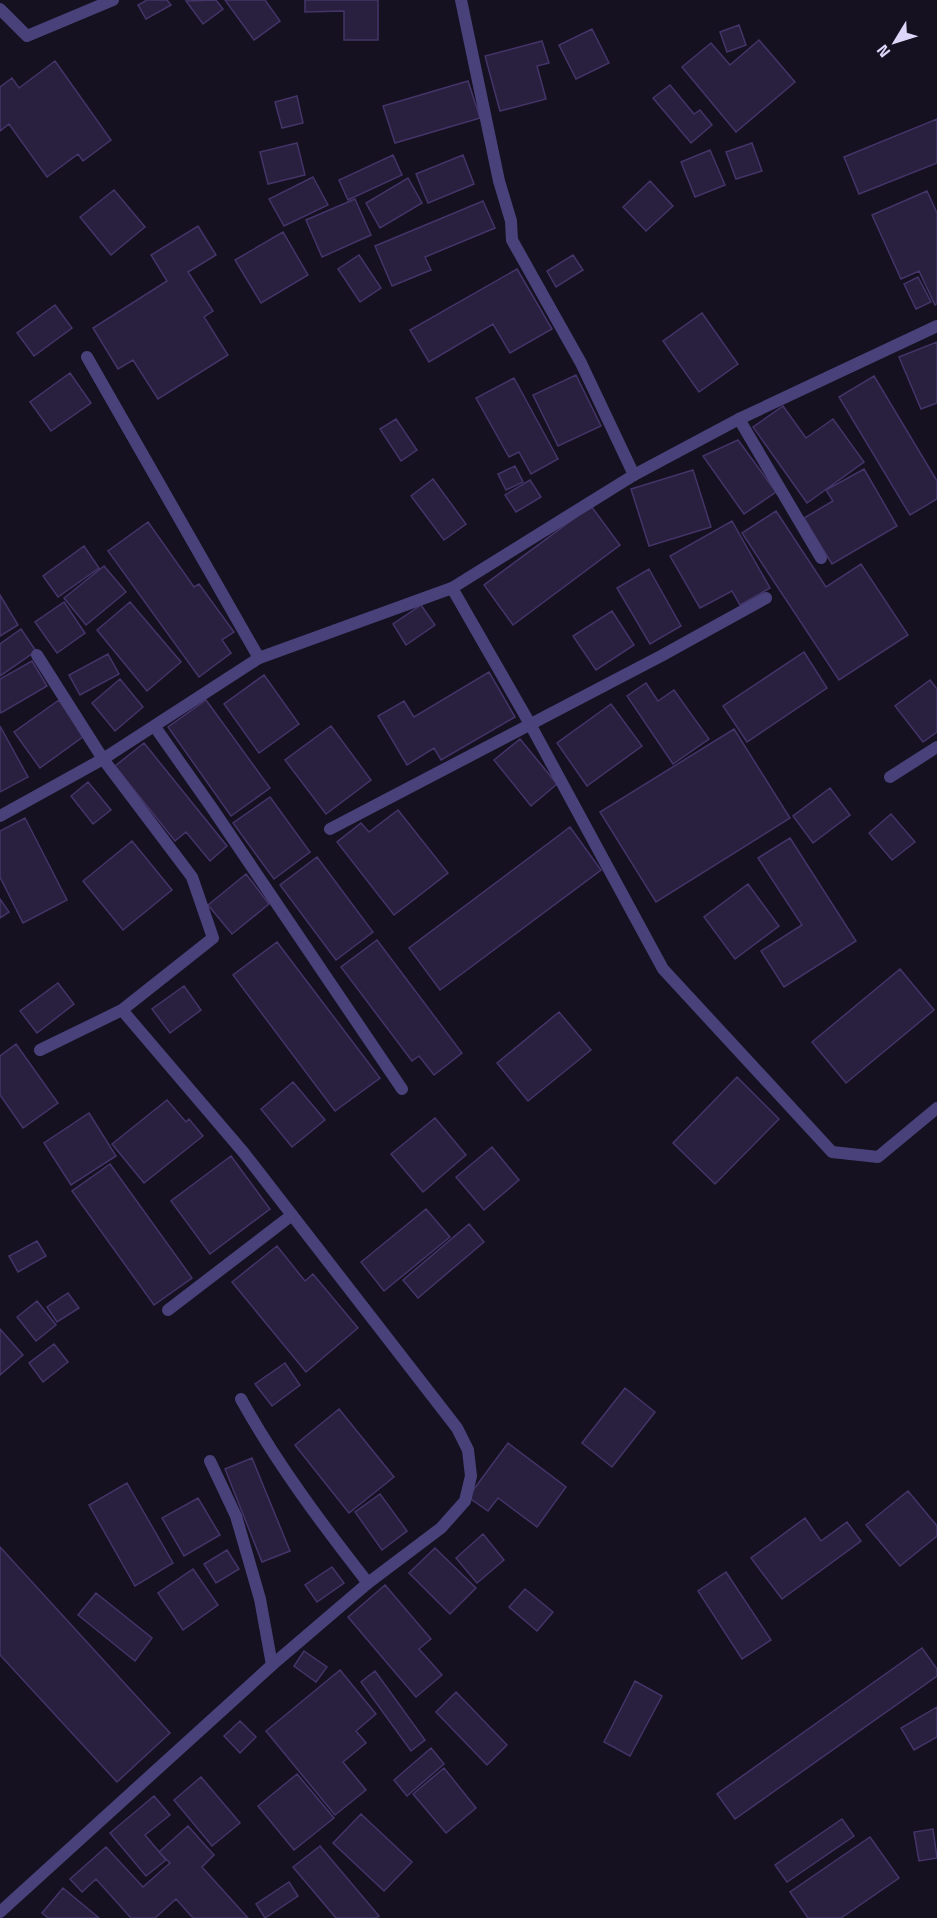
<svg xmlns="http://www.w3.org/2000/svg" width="937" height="1918" viewBox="0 0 937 1918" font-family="'Titillium Web',sans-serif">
  <rect width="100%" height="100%" fill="#151121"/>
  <path fill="#291f3f" stroke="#443468" stroke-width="1.5" d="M147,0H167L171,5L146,19L138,5Z
    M216,0L223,9L203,24L186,1Z
    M225,0H265L280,21L254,40Z
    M305,0H378V40H344V11L305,12Z
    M739,25L746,45L727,52L720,32Z
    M592,29L609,63L576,79L559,45Z
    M759,40L795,82L736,132L682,67L711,43L730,65Z
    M542,41L549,63L537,66L546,99L500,111L485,56Z
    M55,61L111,140L83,161L78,154L47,177L9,124L0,131V87L12,78L19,88Z
    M468,81L480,118L395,143L383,106Z
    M670,85L694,114L700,110L712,125L691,143L653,98Z
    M297,96L303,123L282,128L275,102Z
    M937,119V163L859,194L844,157Z
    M297,143L305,175L268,184L260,152Z
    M752,143L762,171L736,179L726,152Z
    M710,150L725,185L695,197L681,162Z
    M393,155L402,175L348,200L339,180Z
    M463,155L474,184L428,203L416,174Z
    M313,177L328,205L284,226L269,199Z
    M408,178L422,203L380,228L366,203Z
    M650,181L673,206L646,231L623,207Z
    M114,190L145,227L111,255L80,217Z
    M927,191L937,213V304L935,305L919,271L901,279L872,215Z
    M355,199L371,235L322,257L306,220Z
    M483,201L495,228L425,257L431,270L392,286L375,246Z
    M198,226L216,255L188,272L213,311L204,317L228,355L158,399L133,360L118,369L93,328L167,281L151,255Z
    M283,232L308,275L261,303L235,260Z
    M359,255L381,288L360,302L338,269Z
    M573,255L583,270L556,287L547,271Z
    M517,269L552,329L510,353L493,324L429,362L410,330Z
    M918,277L931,302L916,309L904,284Z
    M55,305L72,328L34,356L17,333Z
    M702,313L738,364L699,392L663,341Z
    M937,342V403L921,409L899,357Z
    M70,373L91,403L51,431L30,402Z
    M576,375L601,426L558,446L533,395Z
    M874,376L937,481V499L910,515L839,397Z
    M514,378L558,459L531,474L519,452L509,457L476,398Z
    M783,406L806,438L833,419L864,462L807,503L753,427Z
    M396,419L417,450L401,461L380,429Z
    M738,440L776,492L744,514L703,456Z
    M515,466L523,482L506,490L498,474Z
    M864,469L897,526L832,564L804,518L833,501L826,490Z
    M693,470L711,527L649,546L631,489Z
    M433,479L466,524L444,540L411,496Z
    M530,480L541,497L516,512L505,495Z
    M591,506L620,545L513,625L484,585Z
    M776,511L826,587L861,564L908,635L839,680L742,533Z
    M732,521L770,588L740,605L732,591L700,608L670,556Z
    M148,522L194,587L199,584L234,632L222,640L231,653L199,677L108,551Z
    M84,546L99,568L58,597L43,576Z
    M104,566L126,592L86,625L64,598Z
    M649,569L681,626L650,644L617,588Z
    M0,595L18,625L0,636Z
    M64,602L85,633L57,653L35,622Z
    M130,602L181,662L147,691L97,630Z
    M421,605L435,625L406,645L393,624Z
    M612,611L634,645L596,670L573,636Z
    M21,629L36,651L0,676V644Z
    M804,652L827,688L747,742L723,706Z
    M108,654L119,674L80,695L69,675Z
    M32,661L47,686L1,713L0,710V679Z
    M489,672L515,717L441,760L434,748L407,765L378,716L404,701L414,717Z
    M264,675L299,724L259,753L224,704Z
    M120,679L143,707L115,731L92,703Z
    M930,680L937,689V732L923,742L895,706Z
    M646,683L658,701L674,690L709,739L673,764L627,696Z
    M59,700L84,736L40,768L14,732Z
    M206,700L270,788L231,816L168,727Z
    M611,704L642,746L587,786L557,743Z
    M0,726L28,777L0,792Z
    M331,726L371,780L326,814L285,760Z
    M734,729L790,818L656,902L600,812Z
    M520,739L557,784L531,806L494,760Z
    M144,743L227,846L210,861L186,832L175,841L115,766Z
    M88,782L111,810L93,824L71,796Z
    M830,788L850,815L813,843L793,816Z
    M270,797L310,852L274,879L233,823Z
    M398,810L448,873L394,915L337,842L361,823L369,832Z
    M891,814L915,842L892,860L869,833Z
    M25,818L67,900L23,923L0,877V831Z
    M570,827L601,870L440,990L409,948Z
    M790,838L856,941L784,987L761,951L802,925L758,858Z
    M132,841L172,890L123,930L83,881Z
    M317,857L373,932L336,960L280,885Z
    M246,874L269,904L232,934L208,905Z
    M748,884L779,926L735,959L704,917Z
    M0,899L9,912L0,918Z
    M377,940L462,1053L434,1075L419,1056L412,1061L341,967Z
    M277,942L380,1078L335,1111L233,975Z
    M900,969L934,1010L846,1083L812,1042Z
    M58,983L74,1004L37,1033L20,1011Z
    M184,986L201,1010L170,1033L152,1009Z
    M559,1012L591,1050L528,1101L497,1063Z
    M16,1044L58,1103L23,1128L0,1095V1056Z
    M737,1077L779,1119L715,1184L673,1143Z
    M293,1082L325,1120L292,1147L261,1109Z
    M167,1100L186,1122L189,1119L203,1136L144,1183L112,1144Z
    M89,1113L116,1156L71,1185L44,1143Z
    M435,1118L466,1155L423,1192L391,1154Z
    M492,1147L519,1180L484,1210L456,1177Z
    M231,1156L270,1209L210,1254L171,1201Z
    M110,1164L192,1278L154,1305L72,1191Z
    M426,1209L450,1237L384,1291L361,1262Z
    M469,1224L484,1242L418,1298L403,1280Z
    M37,1241L46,1256L18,1272L9,1256Z
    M277,1246L305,1281L313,1274L358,1328L306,1372L232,1282Z
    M68,1293L79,1308L57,1322L47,1307Z
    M37,1301L56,1325L36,1341L17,1317Z
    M0,1329L23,1355L0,1375Z
    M54,1344L68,1362L43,1382L29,1363Z
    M285,1363L300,1385L272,1406L255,1384Z
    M625,1388L655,1412L612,1467L582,1443Z
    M339,1409L394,1477L349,1513L295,1445Z
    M508,1443L566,1487L537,1527L498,1498L488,1511L468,1497Z
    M252,1458L290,1551L262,1562L225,1469Z
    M127,1483L173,1563L135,1586L89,1505Z
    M908,1491L937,1526V1536L900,1566L866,1525Z
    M380,1494L407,1531L382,1550L355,1512Z
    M198,1498L220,1535L184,1556L162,1518Z
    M805,1518L821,1541L847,1522L861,1541L782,1599L751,1558Z
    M483,1534L504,1560L477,1583L456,1558Z
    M0,1547L170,1733L117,1782L0,1655Z
    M435,1548L476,1588L450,1614L409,1573Z
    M227,1550L239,1569L216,1583L204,1564Z
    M332,1567L344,1583L317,1602L305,1585Z
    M193,1569L218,1605L183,1630L158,1593Z
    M726,1572L771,1640L742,1659L698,1591Z
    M385,1585L431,1639L419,1649L442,1675L416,1697L348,1617Z
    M525,1589L553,1612L537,1631L509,1607Z
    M96,1593L152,1638L135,1661L78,1615Z
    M922,1648L937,1669V1676L735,1819L717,1794Z
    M304,1651L327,1667L316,1682L294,1666Z
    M340,1670L376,1714L356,1731L366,1743L343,1762L366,1790L335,1815L266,1731Z
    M375,1671L425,1740L411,1751L361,1682Z
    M635,1681L662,1696L630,1756L604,1742Z
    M456,1692L507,1745L487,1765L436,1712Z
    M937,1707V1737L914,1750L901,1728Z
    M240,1721L256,1737L240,1753L224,1736Z
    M431,1748L444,1764L407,1796L394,1780Z
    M444,1768L476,1808L446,1833L413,1794Z
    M297,1774L334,1818L294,1850L258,1806Z
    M201,1777L240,1823L212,1846L174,1800Z
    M154,1796L170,1815L145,1835L166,1860L146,1876L110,1833Z
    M361,1814L412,1862L384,1891L333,1843Z
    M842,1819L854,1836L787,1882L775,1865Z
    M188,1826L214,1855L202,1867L248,1918H193L176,1899L155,1918H131L96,1879L82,1892L70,1879L106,1847L143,1887L170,1863L159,1852Z
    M933,1829L937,1858L919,1861L914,1832Z
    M870,1837L899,1878L841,1918H808L790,1892Z
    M320,1846L379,1916L376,1918H336L293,1867Z
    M289,1882L298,1896L265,1918L256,1904Z
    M63,1888L99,1918H48L42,1913Z"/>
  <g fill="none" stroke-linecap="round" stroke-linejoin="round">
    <path stroke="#49427a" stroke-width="12" d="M168,1310L292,1215
      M241,1399C277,1464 322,1524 368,1583
      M210,1461L236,1516L260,1599L272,1665"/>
    <path stroke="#49427a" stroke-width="12" d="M461,0L499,181L511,221L512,240L581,363L634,475
      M0,9L27,36L113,0
      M87,357L259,658
      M739,419L821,558
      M452,588L530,724L663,969L832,1152L878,1157L937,1108
      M37,655L103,759L192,877L213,938L122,1010L40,1050
      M155,727L212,808L402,1089
      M890,777L937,747
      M330,829L661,656L766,598
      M0,1912L272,1665L368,1583L441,1528L465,1501L471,1476L468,1450L457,1428L244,1153L122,1010"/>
    <path stroke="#49427a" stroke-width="12" d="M0,816L103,759L259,658L452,588L634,475L739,419L937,326"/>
  </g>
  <g transform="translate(895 42) rotate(232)" stroke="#151121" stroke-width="4.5" paint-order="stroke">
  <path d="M0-4.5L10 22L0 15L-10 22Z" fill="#ded6f9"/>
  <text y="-9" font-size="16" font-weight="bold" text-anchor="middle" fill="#ded6f9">N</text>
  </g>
</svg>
